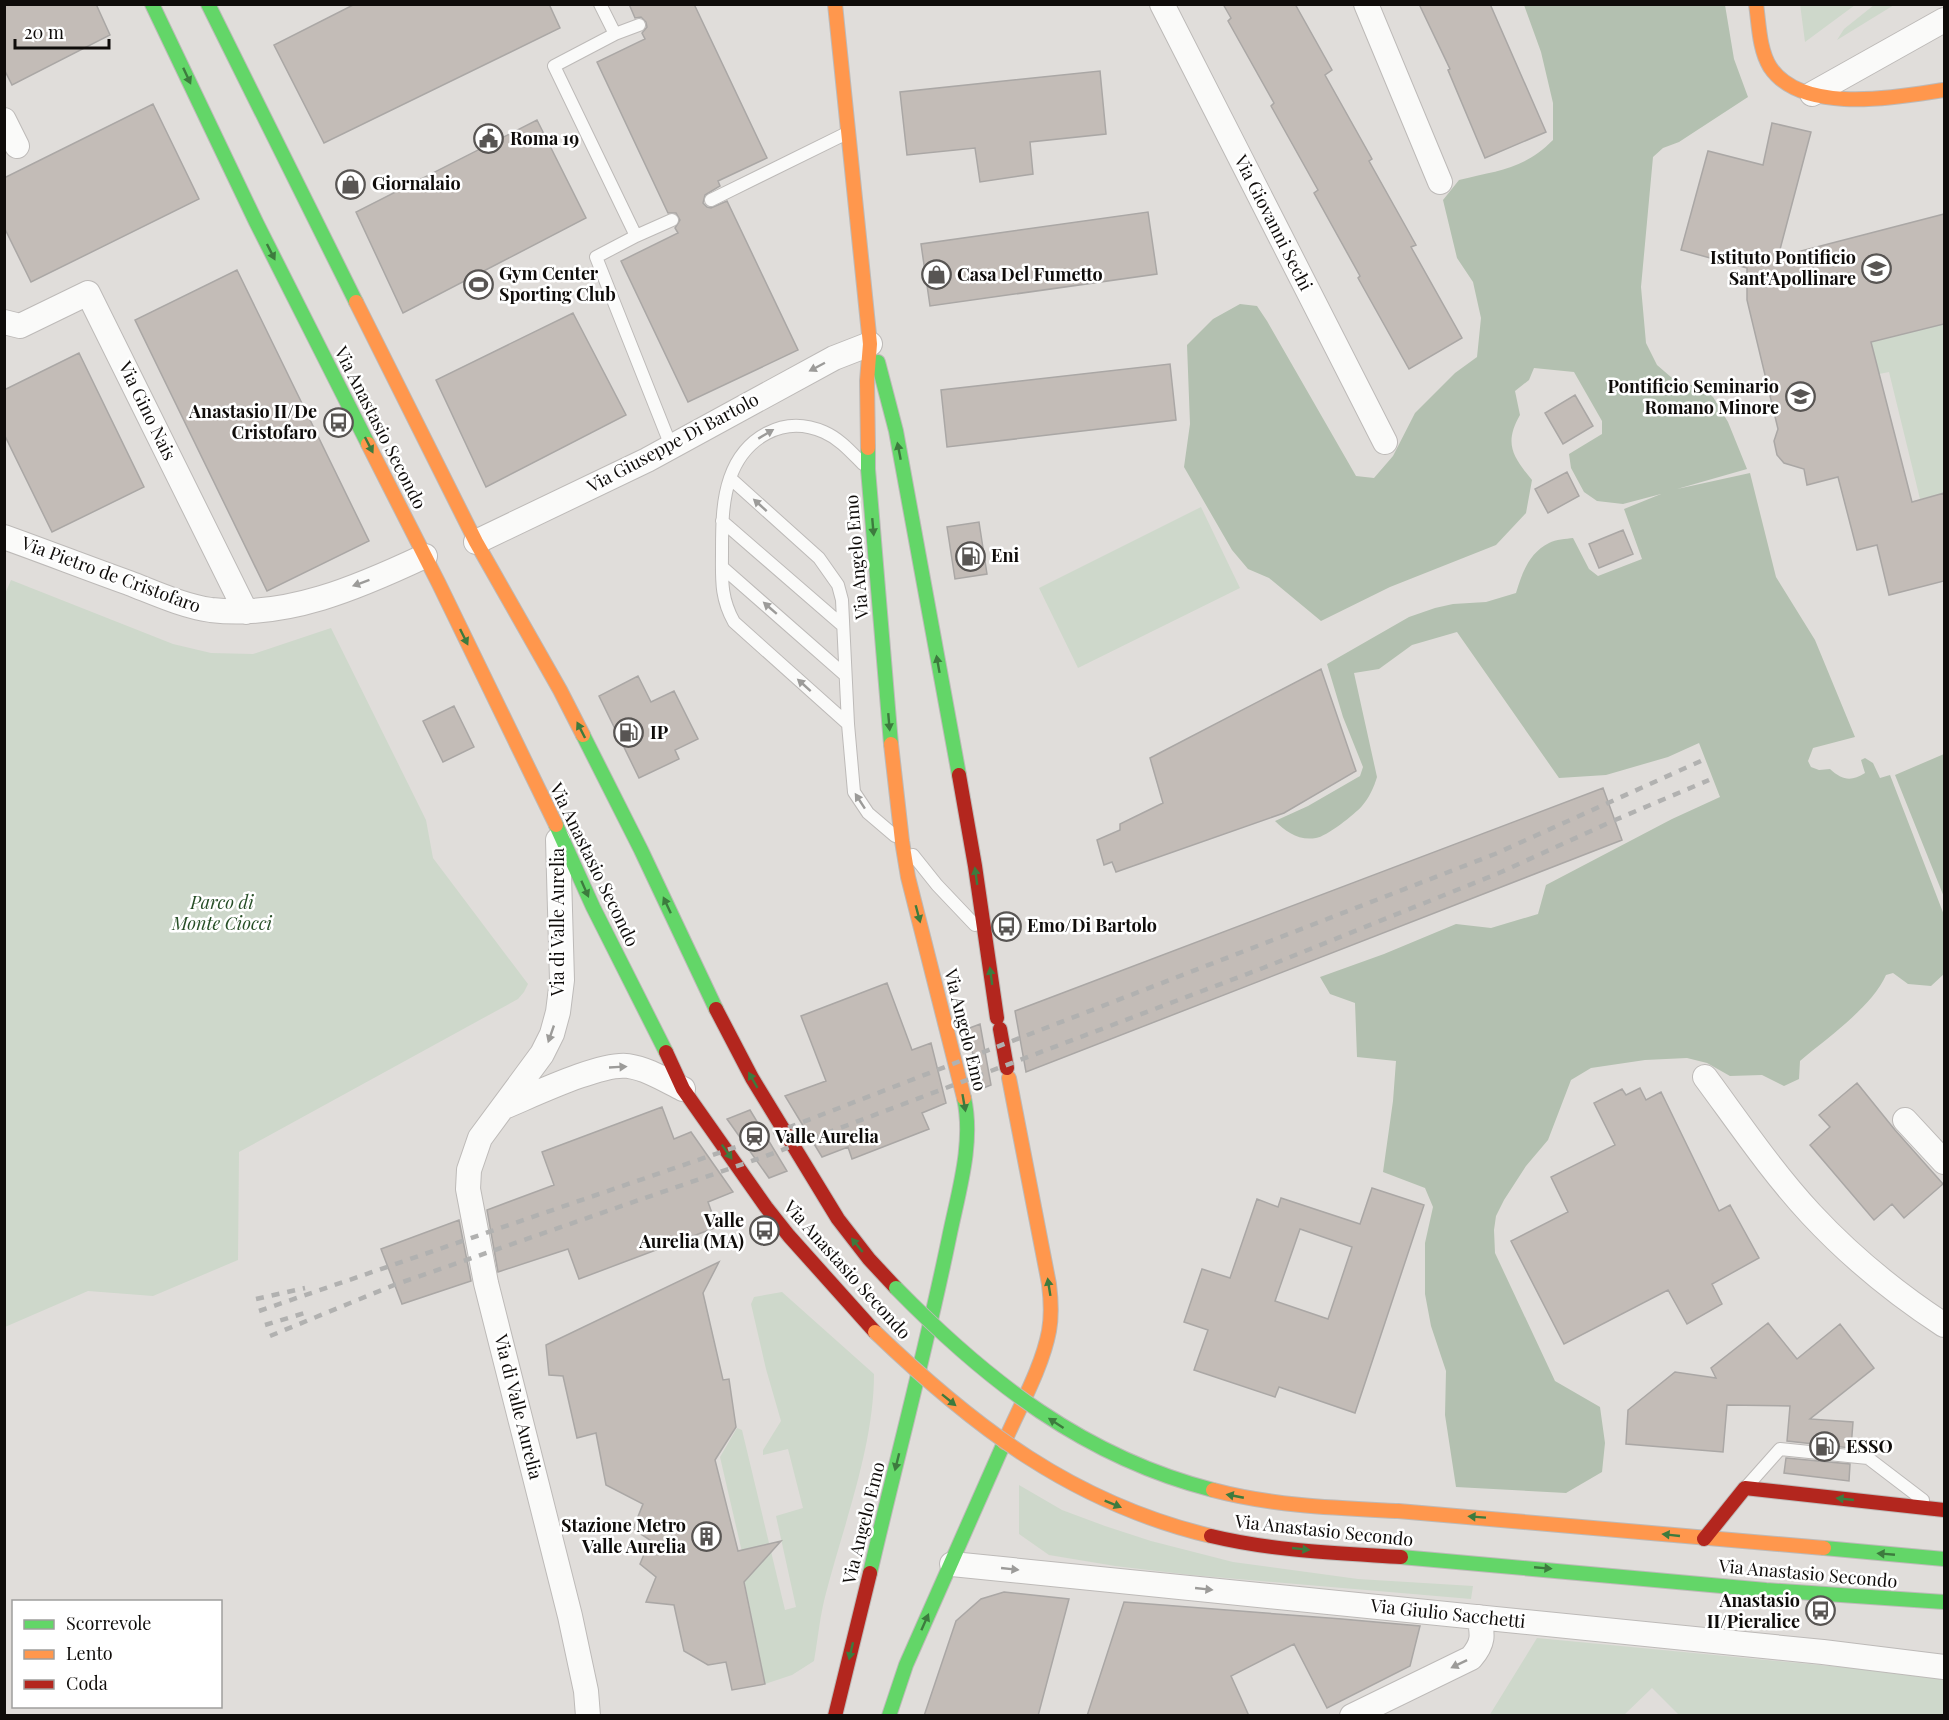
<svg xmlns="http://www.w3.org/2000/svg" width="1949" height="1720" viewBox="0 0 1949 1720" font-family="'Playfair Display',serif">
  <rect width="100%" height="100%" fill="#e0ddda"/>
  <path fill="#ced8cb" d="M1800,4H1854L1855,5L1805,42Z
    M1874,5H1894L1837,40L1844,29Z
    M1944,324V493L1920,499L1889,372L1879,374L1871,342Z
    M1201,507L1240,588L1078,668L1039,588Z
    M11,580L173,644L211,653L253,654L331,628L426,820L433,858L528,984L524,992L518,999L239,1152L238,1260L153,1296L88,1291L5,1327L4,596Z
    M782,1292L874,1374C874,1446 844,1524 826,1593C820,1615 818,1638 814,1661L792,1675L765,1684L743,1573C750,1570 760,1569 763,1560L742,1552L720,1457L737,1428L742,1430L785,1610L796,1607L776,1516L803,1508L788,1449L763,1455V1450L781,1421L766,1369L751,1304L754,1297Z
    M1019,1485L1062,1510L1105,1526L1151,1541L1233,1562L1358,1579L1473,1586L1471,1599L1191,1575L1115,1566L1049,1555L1019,1534Z
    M1537,1638L1944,1677V1715H1679L1652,1688L1624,1715L1489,1716Z"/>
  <path fill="#b3c0b0" d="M1524,5H1725L1734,59L1748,97L1679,142L1663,148L1653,157L1641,287L1646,343L1657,365L1679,384L1701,386L1713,397L1728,422L1747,469L1677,489L1750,473L1776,577L1815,640L1855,737L1813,748L1808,761L1811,767L1819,770L1830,769C1842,780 1851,782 1865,773L1861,760L1865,758L1873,763L1880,778L1890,775L1944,915V974L1931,986L1908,984L1893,973L1886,975C1872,1007 1827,1038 1800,1061L1799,1079L1784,1086L1762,1075L1730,1076L1707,1063L1687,1058L1645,1060L1591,1068L1571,1080L1548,1140L1526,1166L1504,1200L1496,1216L1494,1230L1495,1253L1555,1381L1600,1407L1605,1443L1602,1472L1566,1493L1456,1487L1445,1415L1446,1371L1431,1326L1425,1294V1243L1433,1207L1425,1188L1383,1172L1393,1101L1396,1061L1357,1057L1355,1003L1330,994L1320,977L1384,954L1456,924L1491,928L1538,914L1546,885L1672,819L1720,797L1699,743L1668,757L1606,775L1559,778L1457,632L1412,645L1379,669L1354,673L1377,777C1374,787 1369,798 1362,806C1355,814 1326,837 1316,838C1299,841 1286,832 1275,821L1308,806L1360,776L1363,767L1343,717L1327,664L1409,617L1435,608L1453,604L1486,602L1516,593C1522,573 1529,553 1549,543C1556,539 1566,539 1573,538L1589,569L1598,576L1642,559L1624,509L1661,494L1623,504L1597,501L1584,492L1571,468L1569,454L1602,434V421L1574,372L1534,368L1529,380L1515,391L1520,415C1504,443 1512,456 1532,480L1526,513L1496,545L1390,587L1321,621L1269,578L1248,569L1232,550L1184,467L1190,424L1187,345L1213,319L1240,304L1257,306L1267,321L1356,476L1374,478L1393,456L1415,413L1455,373L1477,357L1481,318L1473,282L1457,258L1443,200L1459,180C1498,170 1523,170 1553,140V103L1541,52Z
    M1944,754V897L1895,775Z"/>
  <path fill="#c3bcb7" stroke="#aaa7a5" stroke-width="1.5" fill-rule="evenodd" d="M4,4H96L110,35L12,85L4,69Z
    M355,4H549L560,28L324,143L274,45Z
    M629,4H694L767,158L718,181L720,186L705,195L703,203L707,207L711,208L727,201L798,350L688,402L621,261L678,233L675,228L680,220L676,213H668L597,62L645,39L642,33L647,27L646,22L641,17L635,18Z
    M1223,4H1295L1332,70L1325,75L1372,159L1369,161L1416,245L1411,247L1462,338L1409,369L1358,278L1360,276L1314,193L1318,190L1271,106L1274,103L1228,21L1231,18Z
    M1419,4H1490L1546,132L1485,158L1448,70L1450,69Z
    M1100,71L1106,134L1030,142L1033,174L980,182L975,148L907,155L900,92Z
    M153,104L199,199L31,282L4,227V178Z
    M537,120L586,218L403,313L356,212Z
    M1772,123L1811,132L1778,257L1944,214V324L1871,342L1912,502L1944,493V581L1889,595L1877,545L1857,550L1838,477L1807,485L1804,469L1784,463L1777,455L1774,441L1778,429L1747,300V268L1681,250L1708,151L1763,165Z
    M1148,212L1157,274L930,306L921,244Z
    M237,270L369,541L267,591L135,320Z
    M573,313L626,415L486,487L436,380Z
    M79,353L144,487L52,532L4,434V390Z
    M1170,364L1176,420L947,447L941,390Z
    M1575,395L1593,426L1563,444L1545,413Z
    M1567,472L1579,496L1548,513L1535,489Z
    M979,522L987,574L955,579L947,527Z
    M1623,530L1633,554L1599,568L1589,544Z
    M1321,669L1356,771L1284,813L1116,872L1112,862L1104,865L1097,840L1120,830V824L1163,803L1150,758Z
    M638,676L651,702L674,691L698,739L675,750L679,759L639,778L599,696Z
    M454,706L474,747L443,762L423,721Z
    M1603,788L1622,840L1026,1072L1015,1011Z
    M887,983L912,1050L931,1043L946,1103L922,1113L929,1129L852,1159L848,1147L822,1157L785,1096L826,1081L801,1016Z
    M980,1024L991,1085L981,1089L967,1029Z
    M1857,1083L1895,1130L1943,1184L1904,1218L1892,1204L1874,1220L1810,1145L1830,1127L1819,1115Z
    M1640,1088L1646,1100L1661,1092L1719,1211L1730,1205L1759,1258L1712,1284L1722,1304L1687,1324L1668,1290L1564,1344L1511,1241L1568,1212L1551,1177L1615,1145L1594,1103L1622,1089L1626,1095Z
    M662,1107L674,1139L691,1132L733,1192L708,1202L717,1227L579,1279L568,1249L498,1272L487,1210L554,1185L542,1152Z
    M750,1110L787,1171L769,1178L727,1119Z
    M1372,1188L1424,1205L1355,1413L1279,1387L1275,1397L1194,1370L1208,1330L1184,1322L1202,1269L1230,1278L1257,1199L1278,1207L1281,1198L1360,1224ZM1300,1229L1352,1247L1328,1319L1275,1301Z
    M459,1220L471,1281L402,1304L381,1249Z
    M719,1262L703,1293L723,1380L729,1379L736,1427L715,1460L738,1551L781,1541L744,1582L765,1684L732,1690L726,1662L708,1665L684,1651L674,1605L646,1602L656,1577L640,1564L650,1540L633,1529L643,1504L606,1485L596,1433L577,1438L563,1376L549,1375L546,1345Z
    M1768,1323L1797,1359L1840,1324L1874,1368L1810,1419L1853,1422L1851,1448L1787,1441L1790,1406L1727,1405L1723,1452L1626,1444L1628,1410L1675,1372L1716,1378L1711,1368Z
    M1786,1458L1850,1464L1849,1481L1784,1473Z
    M1004,1592L1069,1599L1038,1716H924L956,1621L981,1599Z
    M1124,1602L1342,1619L1420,1626L1410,1666L1327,1708L1294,1644L1231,1676L1249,1716H1087Z"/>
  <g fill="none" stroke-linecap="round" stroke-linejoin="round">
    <defs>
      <path id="lane" d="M600,4L615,34L554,66L636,236L596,257L671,446
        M615,34L639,25
        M711,200L847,133
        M636,236L672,220
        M730,478L819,558L838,585L842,600L848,724L854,792L868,813L895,836
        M722,521L842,625
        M722,567L845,675
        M848,724L734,622C720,597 722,578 722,551C722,527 722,501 730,478C744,438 783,414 824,432C840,439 851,452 863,464
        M913,855L937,885L975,925
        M1748,1485L1780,1449L1868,1458L1923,1500"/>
      <path id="street" d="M1162,4L1385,442
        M1366,4L1440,182
        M1812,94L1944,20
        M4,120L17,146
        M4,322L20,326L88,293L246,612
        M4,537C46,552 87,568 129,583C155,593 183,606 211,610C286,619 359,587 425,556
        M476,542L647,460L834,358L870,344
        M558,840L562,980L558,1012L552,1034L542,1054L480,1138L469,1170L468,1189L486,1283L570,1616L586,1691L588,1716
        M1705,1077C1739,1123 1772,1172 1811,1214C1851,1257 1895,1293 1944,1325
        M504,1107C531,1096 601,1062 628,1066C648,1069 665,1080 683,1089
        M1905,1120L1944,1162
        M952,1564L1823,1652L1944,1667
        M1352,1716L1471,1658C1484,1643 1483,1635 1479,1617"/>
      <path id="fast" d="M152,4L256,222L368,444
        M208,4L356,302
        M878,362L896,431L959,775
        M868,448V469L891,744
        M583,735L641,850L716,1009
        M556,825L593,907L666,1052
        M1824,1548L1944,1559
        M1401,1557L1766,1590L1944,1602
        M870,1573C896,1461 926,1350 949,1238C958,1193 974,1144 964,1098
        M889,1716L906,1665L1004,1443"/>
      <path id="slow" d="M835,4L870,344L867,381L868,448
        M1756,4C1759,24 1759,49 1770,67C1802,115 1896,97 1944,90
        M356,302L476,542L560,690L583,735
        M368,444L439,584L556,825
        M891,744L902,841L908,877L964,1098
        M1004,1443C1019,1408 1042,1368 1049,1331C1052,1315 1051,1300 1049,1284L1009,1078
        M1398,1511L1824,1548"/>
      <path id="jam" d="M959,775L975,866L997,1018
        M716,1009L752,1078L838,1219L869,1259L896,1288
        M1000,1029L1007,1068
        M666,1052L683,1089L766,1207L789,1236L875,1332
        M1704,1539L1745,1488L1944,1510
        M835,1716L870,1573"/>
    </defs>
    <use href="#lane" stroke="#bdbab8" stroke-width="14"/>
    <use href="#street" stroke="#bdbab8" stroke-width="26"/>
    <use href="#fast" stroke="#bdbab8" stroke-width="16"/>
    <use href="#slow" stroke="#bdbab8" stroke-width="16"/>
    <use href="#jam" stroke="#bdbab8" stroke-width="16"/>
    <use href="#lane" stroke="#fafaf9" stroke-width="12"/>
    <use href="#street" stroke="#fafaf9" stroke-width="24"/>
    <use href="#fast" stroke="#63d668" stroke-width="14"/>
    <use href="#slow" stroke="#ff974d" stroke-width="14"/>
    <use href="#jam" stroke="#b3261e" stroke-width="14"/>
    <path stroke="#b1b1b0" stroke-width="4.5" stroke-dasharray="8 8" stroke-linecap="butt" d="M256,1299L305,1288
      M259,1311L759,1139L1495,854L1703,760
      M265,1325L308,1312
      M270,1336L394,1285L766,1156L1263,968L1499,873L1615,820L1709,780"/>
    <defs>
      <path id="fast-bridge" d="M896,1288C987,1381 1084,1457 1213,1490"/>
      <path id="slow-bridge" d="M875,1332C975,1428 1073,1503 1211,1536
        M1213,1490C1273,1506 1336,1508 1398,1511"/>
      <path id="jam-bridge" d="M1211,1536C1273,1551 1338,1553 1401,1557"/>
    </defs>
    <use href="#fast-bridge" stroke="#bdbab8" stroke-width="16" stroke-linecap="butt"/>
    <use href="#slow-bridge" stroke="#bdbab8" stroke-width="16" stroke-linecap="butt"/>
    <use href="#jam-bridge" stroke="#bdbab8" stroke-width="16" stroke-linecap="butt"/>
    <use href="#fast-bridge" stroke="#63d668" stroke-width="14"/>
    <use href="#slow-bridge" stroke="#ff974d" stroke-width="14"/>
    <use href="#jam-bridge" stroke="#b3261e" stroke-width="14"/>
  </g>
  <defs><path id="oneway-solid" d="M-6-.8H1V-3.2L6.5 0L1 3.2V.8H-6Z" transform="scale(1.5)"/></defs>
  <g fill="#3d7b3e">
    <use href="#oneway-solid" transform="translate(187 76) rotate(65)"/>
    <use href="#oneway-solid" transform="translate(271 252) rotate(63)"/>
    <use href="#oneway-solid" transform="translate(369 445) rotate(63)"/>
    <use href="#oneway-solid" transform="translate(899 451) rotate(-101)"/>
    <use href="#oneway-solid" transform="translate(873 527) rotate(85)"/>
    <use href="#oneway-solid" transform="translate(464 637) rotate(64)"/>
    <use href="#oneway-solid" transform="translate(938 664) rotate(-100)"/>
    <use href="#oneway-solid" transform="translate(889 722) rotate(85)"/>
    <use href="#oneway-solid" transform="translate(581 730) rotate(-117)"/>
    <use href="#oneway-solid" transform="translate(976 876) rotate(-98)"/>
    <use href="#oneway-solid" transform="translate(585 889) rotate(66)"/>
    <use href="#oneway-solid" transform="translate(667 905) rotate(-115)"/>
    <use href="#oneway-solid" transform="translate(918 914) rotate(75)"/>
    <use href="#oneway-solid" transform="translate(991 976) rotate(-98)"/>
    <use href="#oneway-solid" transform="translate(753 1080) rotate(-120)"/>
    <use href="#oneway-solid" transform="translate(964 1103) rotate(80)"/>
    <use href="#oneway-solid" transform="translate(727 1152) rotate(55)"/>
    <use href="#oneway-solid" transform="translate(857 1245) rotate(-129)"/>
    <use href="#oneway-solid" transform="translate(1049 1287) rotate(-99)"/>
    <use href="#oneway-solid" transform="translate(949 1400) rotate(39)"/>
    <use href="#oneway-solid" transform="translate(1056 1423) rotate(-147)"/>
    <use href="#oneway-solid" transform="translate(897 1462) rotate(104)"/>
    <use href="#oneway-solid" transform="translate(1235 1496) rotate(-169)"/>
    <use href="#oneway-solid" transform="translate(1845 1499) rotate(-174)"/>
    <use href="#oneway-solid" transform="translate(1113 1504) rotate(22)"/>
    <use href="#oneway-solid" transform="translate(1477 1517) rotate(-176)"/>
    <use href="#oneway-solid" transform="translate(1671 1535) rotate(-174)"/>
    <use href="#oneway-solid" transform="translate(1301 1549) rotate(6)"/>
    <use href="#oneway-solid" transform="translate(1886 1554) rotate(-175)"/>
    <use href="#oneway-solid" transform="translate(1543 1568) rotate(5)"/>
    <use href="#oneway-solid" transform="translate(925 1622) rotate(-66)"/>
    <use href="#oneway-solid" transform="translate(851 1651) rotate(103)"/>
  </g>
  <g fill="#9c9b99">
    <use href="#oneway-solid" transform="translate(817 367) rotate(152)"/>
    <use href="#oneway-solid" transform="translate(766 434) rotate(-31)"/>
    <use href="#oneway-solid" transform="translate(760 505) rotate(-138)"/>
    <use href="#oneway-solid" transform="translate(361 583) rotate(160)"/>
    <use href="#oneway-solid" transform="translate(770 608) rotate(-139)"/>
    <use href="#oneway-solid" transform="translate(804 685) rotate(-138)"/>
    <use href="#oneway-solid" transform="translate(860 801) rotate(-123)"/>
    <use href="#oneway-solid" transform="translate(551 1034) rotate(109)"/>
    <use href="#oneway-solid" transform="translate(618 1067) rotate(-3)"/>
    <use href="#oneway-solid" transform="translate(1010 1569) rotate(6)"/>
    <use href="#oneway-solid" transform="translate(1204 1589) rotate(6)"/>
    <use href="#oneway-solid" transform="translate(1459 1664) rotate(154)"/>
  </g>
  <defs>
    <symbol id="civic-ring" viewBox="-11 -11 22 22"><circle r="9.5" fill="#fff" stroke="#585553" stroke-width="1.5"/><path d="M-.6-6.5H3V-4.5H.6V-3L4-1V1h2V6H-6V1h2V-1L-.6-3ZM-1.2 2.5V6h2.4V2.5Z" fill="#585553"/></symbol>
    <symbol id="shop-ring" viewBox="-11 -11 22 22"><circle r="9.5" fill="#fff" stroke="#585553" stroke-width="1.5"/><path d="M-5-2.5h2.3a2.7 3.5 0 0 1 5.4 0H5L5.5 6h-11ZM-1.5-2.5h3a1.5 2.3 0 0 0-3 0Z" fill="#585553"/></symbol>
    <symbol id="school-ring" viewBox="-11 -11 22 22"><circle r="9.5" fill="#fff" stroke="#585553" stroke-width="1.5"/><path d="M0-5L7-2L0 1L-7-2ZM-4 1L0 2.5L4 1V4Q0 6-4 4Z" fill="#585553"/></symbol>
    <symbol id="stadium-ring" viewBox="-11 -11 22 22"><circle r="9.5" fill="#fff" stroke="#585553" stroke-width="1.5"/><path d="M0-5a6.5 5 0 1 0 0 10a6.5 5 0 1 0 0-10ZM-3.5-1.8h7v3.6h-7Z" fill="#585553"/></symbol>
    <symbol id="bus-ring" viewBox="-11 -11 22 22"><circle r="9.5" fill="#fff" stroke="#585553" stroke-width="1.5"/><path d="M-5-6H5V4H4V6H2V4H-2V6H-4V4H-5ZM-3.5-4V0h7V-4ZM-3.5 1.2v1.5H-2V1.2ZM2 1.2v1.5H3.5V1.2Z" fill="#585553"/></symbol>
    <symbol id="fuel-ring" viewBox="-11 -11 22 22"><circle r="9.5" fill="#fff" stroke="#585553" stroke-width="1.5"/><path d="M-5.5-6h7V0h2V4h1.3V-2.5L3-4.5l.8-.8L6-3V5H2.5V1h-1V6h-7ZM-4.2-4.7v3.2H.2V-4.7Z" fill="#585553"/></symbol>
    <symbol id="station-ring" viewBox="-11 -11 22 22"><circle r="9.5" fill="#fff" stroke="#585553" stroke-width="1.5"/><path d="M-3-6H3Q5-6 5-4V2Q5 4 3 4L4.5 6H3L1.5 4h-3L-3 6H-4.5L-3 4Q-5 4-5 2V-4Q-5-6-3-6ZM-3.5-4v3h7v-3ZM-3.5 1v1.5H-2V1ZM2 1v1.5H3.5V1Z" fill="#585553"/></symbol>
    <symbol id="building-ring" viewBox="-11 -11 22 22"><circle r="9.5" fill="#fff" stroke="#585553" stroke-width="1.5"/><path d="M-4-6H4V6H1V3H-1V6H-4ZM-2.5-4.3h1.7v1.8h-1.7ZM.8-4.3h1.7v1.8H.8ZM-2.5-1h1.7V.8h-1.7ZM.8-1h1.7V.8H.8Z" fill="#585553"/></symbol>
  </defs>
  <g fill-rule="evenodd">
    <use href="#civic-ring" x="472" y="122" width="33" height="33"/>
    <use href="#shop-ring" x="334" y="168" width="33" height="33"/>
    <use href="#school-ring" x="1860" y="252" width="33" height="33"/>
    <use href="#shop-ring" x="920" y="258" width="33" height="33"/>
    <use href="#stadium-ring" x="462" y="268" width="33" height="33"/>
    <use href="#school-ring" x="1784" y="380" width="33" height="33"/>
    <use href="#bus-ring" x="322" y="406" width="33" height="33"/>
    <use href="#fuel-ring" x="954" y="540" width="33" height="33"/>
    <use href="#fuel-ring" x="612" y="716" width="33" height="33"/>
    <use href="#bus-ring" x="990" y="910" width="33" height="33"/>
    <use href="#station-ring" x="738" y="1120" width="33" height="33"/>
    <use href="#bus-ring" x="748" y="1214" width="33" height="33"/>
    <use href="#fuel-ring" x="1808" y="1430" width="33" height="33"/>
    <use href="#building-ring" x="690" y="1520" width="33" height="33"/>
    <use href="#bus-ring" x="1804" y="1594" width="33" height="33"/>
  </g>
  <g text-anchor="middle" stroke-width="5" stroke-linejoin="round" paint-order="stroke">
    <g font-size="18" font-weight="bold" fill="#0f0c0a" stroke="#fff" text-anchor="start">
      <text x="510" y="145">Roma 19</text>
      <text x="372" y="190">Giornalaio</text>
      <text x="1856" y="264" text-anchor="end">Istituto Pontificio<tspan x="1856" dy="21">Sant'Apollinare</tspan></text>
      <text x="499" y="280">Gym Center<tspan x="499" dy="21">Sporting Club</tspan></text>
      <text x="957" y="281">Casa Del Fumetto</text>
      <text x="1779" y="393" text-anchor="end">Pontificio Seminario<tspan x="1779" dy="21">Romano Minore</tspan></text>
      <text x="317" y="418" text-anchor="end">Anastasio II/De<tspan x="317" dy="21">Cristofaro</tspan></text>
      <text x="991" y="562">Eni</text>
      <text x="650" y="739">IP</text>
      <text x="1027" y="932">Emo/Di Bartolo</text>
      <text x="775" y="1143">Valle Aurelia</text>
      <text x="744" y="1227" text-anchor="end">Valle<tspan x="744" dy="21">Aurelia (MA)</tspan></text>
      <text x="1846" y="1453">ESSO</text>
      <text x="686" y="1532" text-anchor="end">Stazione Metro<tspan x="686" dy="21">Valle Aurelia</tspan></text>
      <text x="1800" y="1607" text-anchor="end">Anastasio<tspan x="1800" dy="21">II/Pieralice</tspan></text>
    </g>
    <g font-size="18" fill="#0f0c0a" stroke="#fff">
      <text transform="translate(1273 223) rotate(63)" y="6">Via Giovanni Sechi</text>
      <text transform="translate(147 411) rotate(64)" y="6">Via Gino Nais</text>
      <text transform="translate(380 428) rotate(63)" y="6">Via Anastasio Secondo</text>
      <text transform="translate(673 443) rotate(-28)" y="6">Via Giuseppe Di Bartolo</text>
      <text transform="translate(857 557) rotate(-95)" y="6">Via Angelo Emo</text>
      <text transform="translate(111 575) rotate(20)" y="6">Via Pietro de Cristofaro</text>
      <text transform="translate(594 865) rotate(64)" y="6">Via Anastasio Secondo</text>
      <text transform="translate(558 922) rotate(-90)" y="6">Via di Valle Aurelia</text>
      <text transform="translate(965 1030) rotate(76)" y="6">Via Angelo Emo</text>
      <text transform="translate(847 1270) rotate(48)" y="6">Via Anastasio Secondo</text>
      <text transform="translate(518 1407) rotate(76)" y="6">Via di Valle Aurelia</text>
      <text transform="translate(864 1523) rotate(-76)" y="6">Via Angelo Emo</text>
      <text transform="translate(1324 1531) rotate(6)" y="6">Via Anastasio Secondo</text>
      <text transform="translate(1808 1574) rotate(5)" y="6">Via Anastasio Secondo</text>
      <text transform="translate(1448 1614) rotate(6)" y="6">Via Giulio Sacchetti</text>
    </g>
    <g font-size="18" font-style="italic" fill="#264e26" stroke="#fff">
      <text x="222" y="909">Parco di<tspan x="222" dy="21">Monte Ciocci</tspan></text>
    </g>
  </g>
  <rect width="1949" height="1720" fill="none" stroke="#0f0c0a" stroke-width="12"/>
  <rect x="12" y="1600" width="210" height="108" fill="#ffffff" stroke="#9f9e9d" stroke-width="1.5"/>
  <rect x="24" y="1620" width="30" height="9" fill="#63d668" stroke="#9f9e9d" stroke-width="1.5"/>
  <text x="66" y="1630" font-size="18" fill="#0f0c0a">Scorrevole</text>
  <rect x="24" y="1650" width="30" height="9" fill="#ff974d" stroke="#9f9e9d" stroke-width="1.5"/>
  <text x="66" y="1660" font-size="18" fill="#0f0c0a">Lento</text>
  <rect x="24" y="1680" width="30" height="9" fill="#b3261e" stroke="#9f9e9d" stroke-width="1.5"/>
  <text x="66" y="1690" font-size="18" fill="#0f0c0a">Coda</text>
  <path d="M15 39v9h94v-9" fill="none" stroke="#0f0c0a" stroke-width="3"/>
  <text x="24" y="39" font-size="18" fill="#0f0c0a" stroke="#ffffff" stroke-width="4.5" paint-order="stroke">20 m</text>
</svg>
